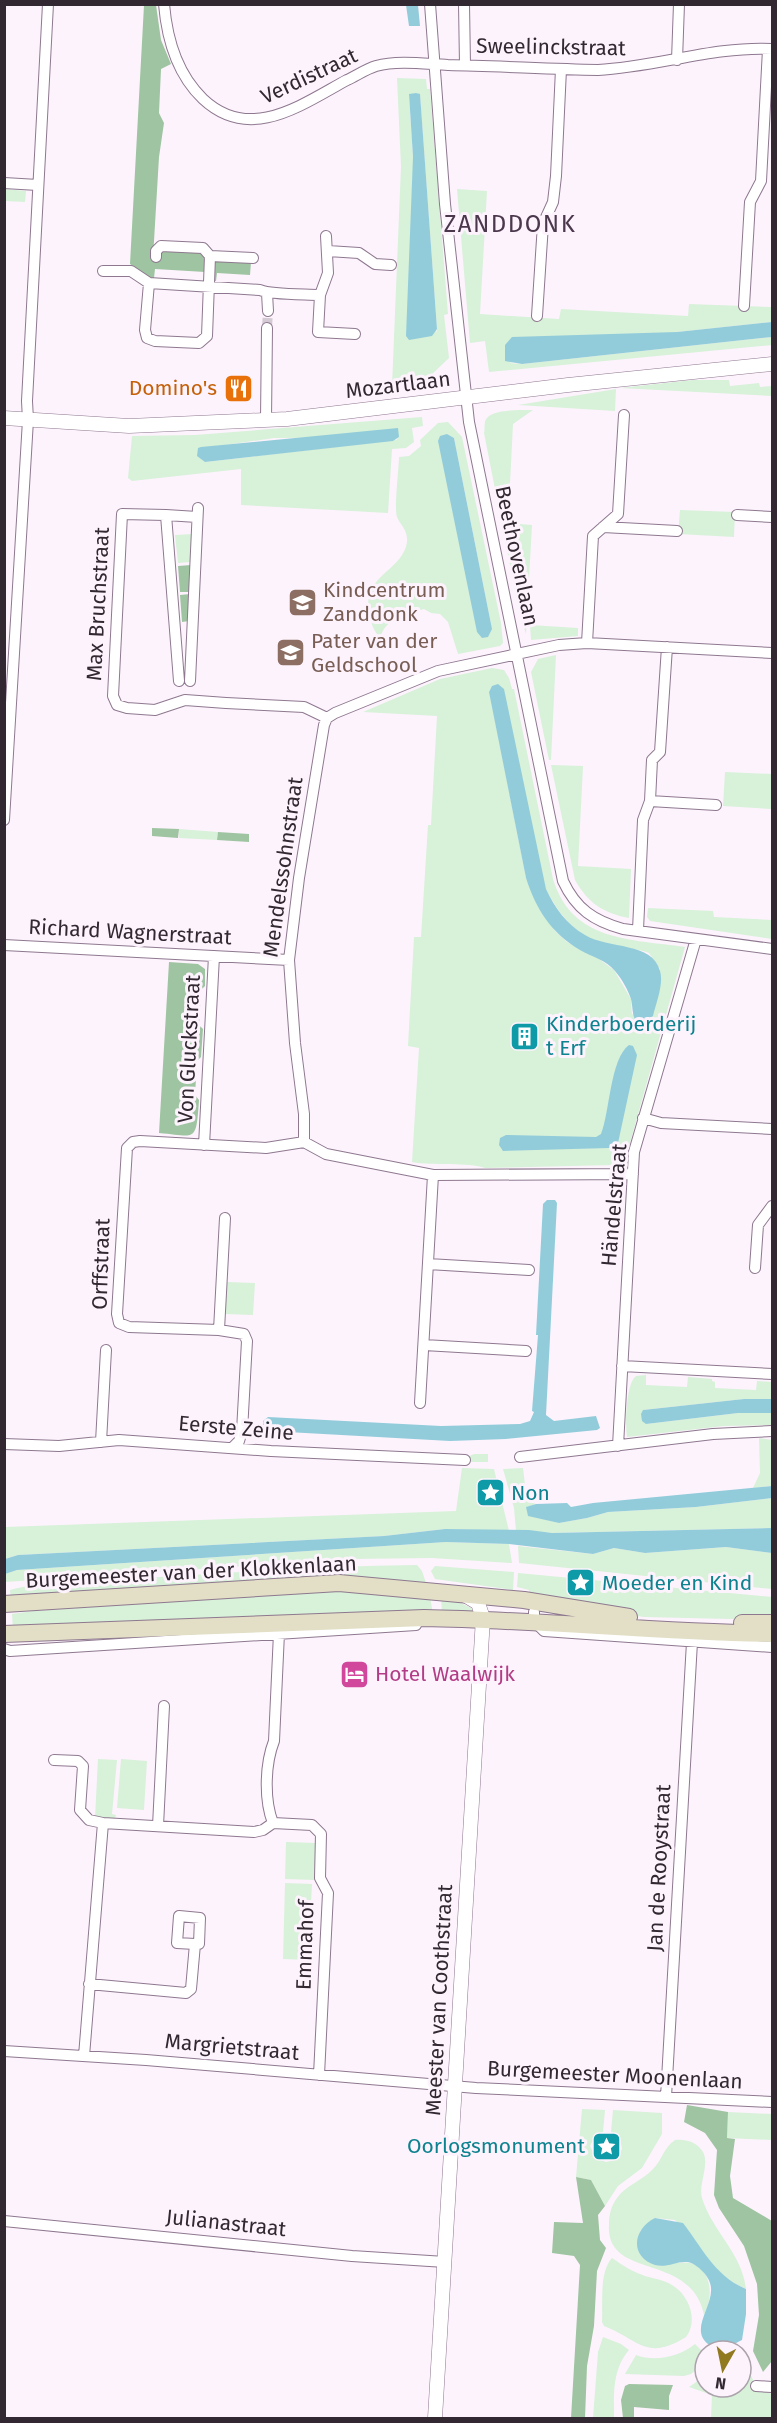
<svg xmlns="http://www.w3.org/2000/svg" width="777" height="2423" viewBox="0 0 777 2423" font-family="'Fira Sans',sans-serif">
  <rect width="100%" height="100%" fill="#fdf3fd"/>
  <path fill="#d8f1d9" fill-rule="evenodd" d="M397,78L426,79L427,89H430L448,314L444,315L449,358L428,378L392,386L401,167ZM416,93L420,95L437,329L436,333L413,157L409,95Z
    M5,189L26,191L25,202L5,201Z
    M457,189L487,191L480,314L559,319L561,309L688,316L689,304L772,307V322L677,332L509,363L522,364L772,337V345L489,372L485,341L470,343Z
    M692,380H729L730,386L759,383L760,387L772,386V396L620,388Z
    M616,389L615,411L518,405Z
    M517,410H533L513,424L508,523L532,525L526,634L519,611L484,433C485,429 484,426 485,422C488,411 508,411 517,410Z
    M422,417L423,426L412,428L414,442L406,448L392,449L388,513L241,505V469L132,481L128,478L132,436L195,435ZM399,437L396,440L205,462L198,449L274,438Z
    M448,422L462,437L501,623L503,643L500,646L458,654L448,622L440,614L431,613L424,609C406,615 386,617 380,638C373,630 371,623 369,612C362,575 403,571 407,542C408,530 401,526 397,517C394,510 399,467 399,457L409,456L421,446L420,440L438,423ZM447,434L454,438L492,629Z
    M680,510L735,512L734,537L678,534Z
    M193,534L191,562L178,563L175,535Z
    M530,625L578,628V636L531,640Z
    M556,655L551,760H549L531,672L538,659Z
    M492,668L504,670L509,678L512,689H514L553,879C572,942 631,939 685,947L628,1150L621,1162L614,1165L485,1168C469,1162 433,1166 412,1162L419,1048L408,1046L414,937H421L428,825H431L437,716L363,712L440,679ZM489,688L546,889C558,914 578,938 607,945C621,948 635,948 649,953L660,969L632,1015L631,999L614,970L599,959L567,942L555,931L526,878Z
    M551,765L583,766L578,866L631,869L629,918C603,913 588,903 575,880Z
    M725,772L772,774V809L723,806Z
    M179,829L218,832L217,840L179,838Z
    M648,908L713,911L714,917L772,920V939L650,921L647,917Z
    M227,1282L255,1283L253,1315L225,1314Z
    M646,1375V1385L687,1387L688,1377L712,1379V1381L715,1382V1388L756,1390L757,1381L772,1382V1399H744L643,1410L646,1424L738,1413H772V1425L724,1426L627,1437C625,1425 626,1383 636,1376Z
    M759,1438L772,1440V1486L753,1488L760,1473Z
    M474,1454H488V1462H466L465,1458Z
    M462,1468L494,1469L509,1531L445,1529L384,1536L18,1555L5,1559V1527L456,1511Z
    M523,1468L527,1501L536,1504L527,1507L528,1515L559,1523L587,1518L608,1512L696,1507L772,1498V1528L552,1533L516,1531L514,1508L503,1469Z
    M446,1542L509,1544L512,1563L432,1558L351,1559L5,1582L4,1574L17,1570Z
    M518,1546L593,1554L614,1548L645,1553L726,1547L772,1553V1589L519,1563Z
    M417,1565L422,1571L426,1583L11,1602L10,1590C52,1579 99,1581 143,1578C234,1572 325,1566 417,1565Z
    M435,1566L514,1572L513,1590L435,1579L431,1571Z
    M518,1573L772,1597V1620L644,1617L528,1599L529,1590L517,1587Z
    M351,1590L430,1596L433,1615L13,1630L12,1614L33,1611Z
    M441,1596L461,1603L473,1609V1614H442Z
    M98,1759L117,1760L112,1814L116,1815L115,1819L95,1818Z
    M121,1759L147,1761L144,1810L117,1808Z
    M286,1842L316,1843L315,1880L285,1879Z
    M285,1883L312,1884L308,1960L283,1959Z
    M582,2109L605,2110L603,2132L595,2136L590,2146L596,2158L606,2162L615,2160L622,2149L620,2138L611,2132L613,2110L662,2113V2134L642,2168L618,2186L605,2206L591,2180L576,2177Z
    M728,2112L772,2114V2140L727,2138Z
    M675,2140C686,2139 697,2142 703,2152C710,2165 698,2184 702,2198C712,2231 742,2253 746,2289C715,2276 697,2245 675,2220L655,2218L640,2231L679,2263C710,2258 716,2294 704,2315C691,2251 605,2281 609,2224C609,2215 611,2206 617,2198C626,2185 642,2181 653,2169C662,2160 664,2147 675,2140Z
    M612,2258C622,2265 633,2272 645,2276C655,2279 666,2280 675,2287C690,2298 698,2321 686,2337C646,2362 638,2339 604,2326L602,2322C603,2303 599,2272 612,2258Z
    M603,2337L621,2344L629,2350C612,2370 614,2394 614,2418H593L598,2352Z
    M695,2344L705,2354V2363L691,2374L684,2376L625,2374L636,2355C655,2362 679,2357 695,2344Z
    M745,2351C748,2370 752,2389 772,2394V2418H711L712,2395L689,2387L705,2376V2387H741V2353Z"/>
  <path fill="#9fc4a1" d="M144,5H156L161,40L171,64L161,69L159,113L164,123L159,157L153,258L162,250L202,252L206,257L205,272L155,269L154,278H151L130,264Z
    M217,260L251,262L250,275L217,273L216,281H212L213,263Z
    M191,565L190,592H180L178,566Z
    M190,594L189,621L182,622L180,595Z
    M152,828L179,829L178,838L152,836Z
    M218,832L249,834V842L217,840Z
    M169,962L198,964L205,969V986L201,990L199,1025L203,1029L201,1057L197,1061L195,1095L199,1100C196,1144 196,1136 159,1133Z
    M687,2105L728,2112L727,2138L735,2139L730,2176L733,2198L772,2221V2361L763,2372L753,2351L759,2315L757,2284L744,2246L719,2208L714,2195L717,2150L705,2133L684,2122Z
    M576,2177L591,2180L605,2206L598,2215L600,2240L606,2248L597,2271L594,2326L587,2366L585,2418H571L580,2265L574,2256L552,2253L554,2222L583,2223Z
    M629,2384L673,2385L669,2396V2410L634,2407V2418H623L621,2400L625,2386Z"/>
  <path fill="#92ccda" d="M406,5H418L420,26H409Z
    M416,93L420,94L437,329L432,336L409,340L406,336L413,157L409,94Z
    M772,322V337L522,364L505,361V345L512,337L677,332Z
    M398,428L399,437L393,441L205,462L197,456L198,448L201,447Z
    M447,434L454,438L492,629L488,637L482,638L477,632L438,441L440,436Z
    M498,684L504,689L546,889C555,908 566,924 585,935C608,949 653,942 660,971C664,984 656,1003 653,1016L644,1022H636C632,1014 633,1008 631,999C628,990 622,979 615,971C606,960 592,957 580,950C551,933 536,909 526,878L489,692L492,686Z
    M629,1045L633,1046L637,1055L618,1143L609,1148L503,1151L499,1145L500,1138L506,1135L596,1137L601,1134C610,1112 610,1059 629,1045Z
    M547,1200H555L557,1203L546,1415L554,1421L596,1416L600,1428L597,1430L506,1439L450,1441L269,1431L263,1427V1421L268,1417L441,1426L520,1424L530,1421L534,1412L532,1411L538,1335H536L543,1204Z
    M744,1399H772V1413H738L646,1424L642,1421L641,1414L643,1410Z
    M772,1486V1498L696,1507L608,1512L587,1518L559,1523L528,1516L526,1507L536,1504L567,1503L571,1507L593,1503Z
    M772,1528V1553L726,1547L645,1553L614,1548L593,1554L509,1544L446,1542L17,1570L5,1574V1559L18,1555L384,1536L445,1529L529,1530L552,1533Z
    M655,2218L683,2223C703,2249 715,2276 746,2289V2314L742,2340C732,2345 718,2353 708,2344C688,2328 717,2303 710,2283C708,2275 696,2263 687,2262C676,2261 667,2268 655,2265C629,2256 633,2229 655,2218Z"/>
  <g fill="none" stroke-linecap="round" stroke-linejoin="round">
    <path stroke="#d4cad4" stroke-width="10" stroke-dasharray="10 5" stroke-linecap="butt" d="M267,328L268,311"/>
    <defs>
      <path id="minor" d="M164,4C167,40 177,74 203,99C250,143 301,105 347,80C356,76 366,69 376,66C398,60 425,64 448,65C498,66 548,69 598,70C657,67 714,46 772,49
        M430,4L445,204L469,422L563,881C576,909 594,921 623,929L772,949
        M464,4L465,65
        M677,60L679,4
        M4,183L38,185
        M326,236L328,273L320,295L318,332L355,334
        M328,251L359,253L375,264L391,265
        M210,256L253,258
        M103,271H131L149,283L260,290C271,295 305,294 320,295
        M149,283L145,330L147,338L155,341L199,343L207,336L210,256L203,248L161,246L156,251V257
        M267,293L268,311
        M744,306L750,202L761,181L768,49
        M537,316L543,224L553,202L556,176L561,69
        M266,420L267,328
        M166,515L197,517
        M737,515L772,517
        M603,527L677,531
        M587,643L593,536L618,514L624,415
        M179,681L166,515L122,514L113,696L117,705L127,708L155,710L185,700L226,703L304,707L327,718
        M190,681L198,508
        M650,801L716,805
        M4,820L28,420L27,401L48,4
        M638,930L643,820L650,801L652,760L660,752L667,647
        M4,945L289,960
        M643,1118L661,1123L772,1129
        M204,1145L214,956
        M633,1174L433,1175L326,1154L304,1142V1114L295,1043L289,960L299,878L324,725L327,718L335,713L438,671L559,645L587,643L772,653
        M225,1218L219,1330L244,1334L247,1341L242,1431L239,1441L233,1447
        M428,1264L529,1270
        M755,1268L758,1225L772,1206
        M219,1330L129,1327L119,1323L117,1314L127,1148L133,1142L140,1141L266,1148L304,1142
        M424,1345L526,1351
        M622,1366L772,1374
        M420,1403L433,1175
        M101,1442L106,1350
        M4,1444L59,1446L119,1440L271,1451L465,1460
        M618,1446L634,1152L696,939
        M520,1457L713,1434L772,1431
        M534,1612V1621L544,1631L772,1647
        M4,1649L10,1651L416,1625
        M54,1760L78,1761L83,1766L80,1810L89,1820L103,1823L254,1832L263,1830L273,1823L312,1825L321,1834L320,1878L328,1893L319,2075
        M273,1823C264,1800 265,1764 274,1741L279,1633
        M158,1826L164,1706
        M89,1984L186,1993L191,1989L195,1944H199L200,1918L179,1916L177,1943L195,1944
        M4,2051L146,2060L476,2088L772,2102
        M84,2056L103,1823
        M666,2097L692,1642
        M4,2221L352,2256L445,2262
        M756,2386L772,2387"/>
      <path id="tertiary" d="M4,418L129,426L287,419L568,385L772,364
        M435,2418L483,1618L478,1603L463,1594"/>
      <path id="secondary" d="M4,1604L339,1583L524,1600L629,1617
        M742,1623H772
        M4,1634L424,1618C540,1620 656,1632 772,1634"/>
    </defs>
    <use href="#minor" stroke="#8e788f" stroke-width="12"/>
    <use href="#tertiary" stroke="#8e788f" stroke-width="15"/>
    <use href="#secondary" stroke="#8e788f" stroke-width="18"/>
    <use href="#minor" stroke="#fff" stroke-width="10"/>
    <use href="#tertiary" stroke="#fff" stroke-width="14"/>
    <use href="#secondary" stroke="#e2dfc6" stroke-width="16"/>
  </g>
  <defs>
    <symbol id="restaurant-square" viewBox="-11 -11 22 22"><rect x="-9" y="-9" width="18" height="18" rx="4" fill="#e8710a" stroke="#fdf3fd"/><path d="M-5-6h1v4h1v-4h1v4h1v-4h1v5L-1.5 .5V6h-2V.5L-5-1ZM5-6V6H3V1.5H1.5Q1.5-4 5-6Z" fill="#fff"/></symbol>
    <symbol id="school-square" viewBox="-11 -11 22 22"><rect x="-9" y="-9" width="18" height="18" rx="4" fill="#8d6e63" stroke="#fdf3fd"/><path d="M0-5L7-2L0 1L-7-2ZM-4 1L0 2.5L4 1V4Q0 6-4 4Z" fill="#fff"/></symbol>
    <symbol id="building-square" viewBox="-11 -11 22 22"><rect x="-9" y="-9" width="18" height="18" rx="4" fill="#0f9aa8" stroke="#fdf3fd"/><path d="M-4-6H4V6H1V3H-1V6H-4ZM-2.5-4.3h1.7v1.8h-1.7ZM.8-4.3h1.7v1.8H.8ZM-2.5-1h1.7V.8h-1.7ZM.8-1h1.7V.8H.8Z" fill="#fff"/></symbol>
    <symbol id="sight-square" viewBox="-11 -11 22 22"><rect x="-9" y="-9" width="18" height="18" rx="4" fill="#0f9aa8" stroke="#fdf3fd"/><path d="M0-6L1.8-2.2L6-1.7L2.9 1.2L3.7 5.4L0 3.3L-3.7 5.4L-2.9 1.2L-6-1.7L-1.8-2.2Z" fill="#fff"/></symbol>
    <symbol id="hotel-square" viewBox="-11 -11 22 22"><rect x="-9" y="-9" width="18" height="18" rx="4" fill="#d1479c" stroke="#fdf3fd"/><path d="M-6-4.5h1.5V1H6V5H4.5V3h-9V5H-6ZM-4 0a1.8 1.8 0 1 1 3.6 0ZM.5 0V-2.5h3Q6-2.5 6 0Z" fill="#fff"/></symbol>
  </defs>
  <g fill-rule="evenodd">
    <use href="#restaurant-square" x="222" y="372" width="33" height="33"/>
    <use href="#school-square" x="286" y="586" width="33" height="33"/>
    <use href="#school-square" x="274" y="636" width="33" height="33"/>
    <use href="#building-square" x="508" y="1020" width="33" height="33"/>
    <use href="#sight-square" x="474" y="1476" width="33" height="33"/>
    <use href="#sight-square" x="564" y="1566" width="33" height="33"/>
    <use href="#hotel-square" x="338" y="1658" width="33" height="33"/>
    <use href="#sight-square" x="590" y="2130" width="33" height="33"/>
  </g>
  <g text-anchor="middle" stroke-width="6" stroke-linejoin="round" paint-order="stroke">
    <g font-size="21" fill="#312831" stroke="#fdf3fd">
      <text transform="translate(551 47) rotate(1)" y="7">Sweelinckstraat</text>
      <text transform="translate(309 76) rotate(-25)" y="7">Verdistraat</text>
      <text transform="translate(398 385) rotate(-7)" y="7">Mozartlaan</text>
      <text transform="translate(517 556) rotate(78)" y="7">Beethovenlaan</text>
      <text transform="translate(98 604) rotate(-87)" y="7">Max Bruchstraat</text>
      <text transform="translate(283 867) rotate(-82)" y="7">Mendelssohnstraat</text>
      <text transform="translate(130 932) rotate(3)" y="7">Richard Wagnerstraat</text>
      <text transform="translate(189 1049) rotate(-87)" y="7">Von Gluckstraat</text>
      <text transform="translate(614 1205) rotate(-85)" y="7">Händelstraat</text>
      <text transform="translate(101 1264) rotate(-88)" y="7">Orffstraat</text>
      <text transform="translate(236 1428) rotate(5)" y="7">Eerste Zeine</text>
      <text transform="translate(191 1572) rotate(-3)" y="7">Burgemeester van der Klokkenlaan</text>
      <text transform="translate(659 1868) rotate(-87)" y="7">Jan de Rooystraat</text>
      <text transform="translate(305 1945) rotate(-88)" y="7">Emmahof</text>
      <text transform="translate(439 2000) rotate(-87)" y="7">Meester van Coothstraat</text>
      <text transform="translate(232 2047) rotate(5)" y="7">Margrietstraat</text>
      <text transform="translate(615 2075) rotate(3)" y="7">Burgemeester Moonenlaan</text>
      <text transform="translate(226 2223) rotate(6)" y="7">Julianastraat</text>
    </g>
    <g font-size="21" fill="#c56008" stroke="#fdf3fd" text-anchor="end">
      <text x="217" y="395">Domino's</text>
    </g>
    <g font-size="21" fill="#785e54" stroke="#fdf3fd" text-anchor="start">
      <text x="323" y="597">Kindcentrum<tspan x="323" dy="24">Zanddonk</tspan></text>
      <text x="311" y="648">Pater van der<tspan x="311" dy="24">Geldschool</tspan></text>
    </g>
    <g font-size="21" fill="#0d838f" stroke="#fdf3fd" text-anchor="start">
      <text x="546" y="1031">Kinderboerderij<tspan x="546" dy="24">t Erf</tspan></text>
      <text x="511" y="1500">Non</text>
      <text x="602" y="1590">Moeder en Kind</text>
      <text x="585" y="2153" text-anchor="end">Oorlogsmonument</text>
    </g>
    <g font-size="21" fill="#b23c85" stroke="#fdf3fd" text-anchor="start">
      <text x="375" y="1681">Hotel Waalwijk</text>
    </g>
    <g font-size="24" letter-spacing="1.5" fill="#4b384c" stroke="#fdf3fd">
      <text x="510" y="232">ZANDDONK</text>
    </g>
  </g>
  <rect width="777" height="2423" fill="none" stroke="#312831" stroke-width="12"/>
  <g transform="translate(723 2369) rotate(189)"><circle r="28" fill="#fdf3fd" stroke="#aba2ab" stroke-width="1.5"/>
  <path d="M0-4.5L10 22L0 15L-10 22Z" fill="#90791f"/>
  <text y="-9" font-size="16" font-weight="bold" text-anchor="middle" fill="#312831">N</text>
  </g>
</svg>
